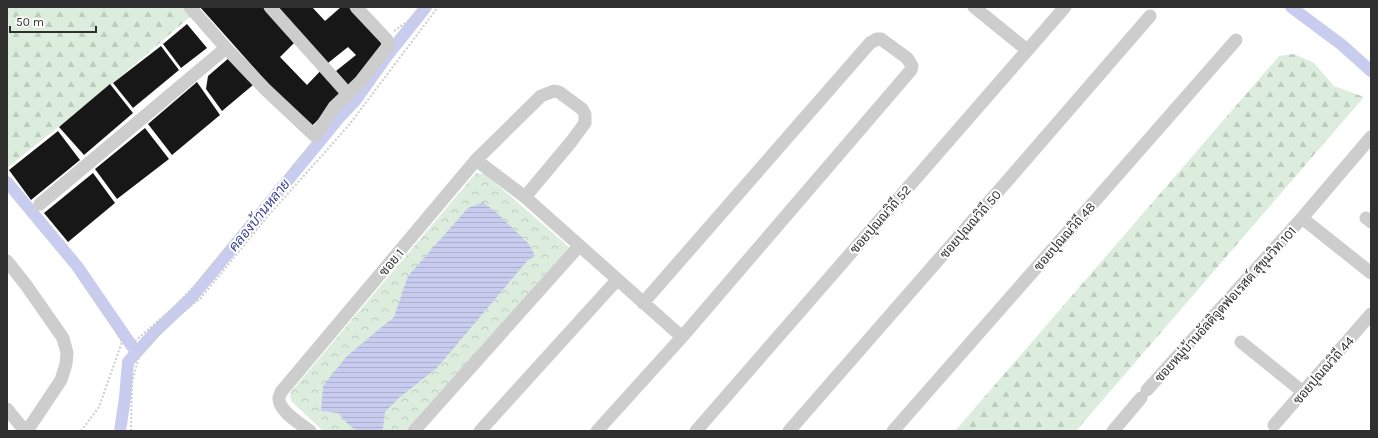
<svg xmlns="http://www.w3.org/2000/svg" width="1378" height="438" viewBox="0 0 1378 438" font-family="Karla,Sarabun,sans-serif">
  <defs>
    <pattern id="forest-firs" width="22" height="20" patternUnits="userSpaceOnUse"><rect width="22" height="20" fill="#ddeddd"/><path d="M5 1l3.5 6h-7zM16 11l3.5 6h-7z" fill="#beccbe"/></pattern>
    <pattern id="park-crowns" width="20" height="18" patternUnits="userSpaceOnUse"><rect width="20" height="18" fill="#ddeddd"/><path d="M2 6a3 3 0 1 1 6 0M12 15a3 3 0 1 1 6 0" fill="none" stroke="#beccbe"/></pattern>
    <pattern id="water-rules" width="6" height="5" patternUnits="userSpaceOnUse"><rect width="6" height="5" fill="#c8ccee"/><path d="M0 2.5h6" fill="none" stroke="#acb0cc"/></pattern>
  </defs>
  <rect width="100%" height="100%" fill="#fff"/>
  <path fill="url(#forest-firs)" d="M7,7H183L191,16L113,83L7,168Z
    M1294,54L1314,63L1334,86L1364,97L1076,431H955L1279,56Z"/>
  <path fill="url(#park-crowns)" d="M476,173L485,174L569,247L406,431H323L291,401L290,393Z"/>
  <path fill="url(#water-rules)" d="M483,202L499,215L529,244L535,256L527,261L437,368L400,397L385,412L383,428L380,431H358L348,424L338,413L321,411L323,386L347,356L394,317L408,276L468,208Z"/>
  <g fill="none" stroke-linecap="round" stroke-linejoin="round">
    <path stroke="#c8ccee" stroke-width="12" d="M1291,7L1342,45L1371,71
      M7,182L77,266L136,352
      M120,431L125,398L128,362L155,332L193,296L339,118L355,101L387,56L426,7"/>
  </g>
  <path fill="#171717" d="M200,7H264L294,43L280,57L307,85L326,65L348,89L311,127L272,88Z
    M278,7H312L325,21L341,7H352L386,44L350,87L336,71L356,55L348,47L328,63Z
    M187,24L207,48L181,68L163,44Z
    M161,46L179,70L133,108L113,83Z
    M230,57L253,85L222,111L206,89L208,76Z
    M197,82L220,115L172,155L148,124Z
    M110,84L133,113L84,155L59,127Z
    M145,128L169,159L117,199L95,169Z
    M58,131L80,160L31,200L9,170Z
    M93,173L115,203L68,242L44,213Z"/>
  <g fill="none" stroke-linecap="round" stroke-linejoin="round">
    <path stroke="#cdcdcd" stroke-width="2" stroke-dasharray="2 2" stroke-linecap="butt" d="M394,31L408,21L422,7
      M135,341L174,307L197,283L310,146
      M81,431L99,407L122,342L91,290
      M131,431L132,383L139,356L164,327L200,299L268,216L349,125L438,7"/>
    <path stroke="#cdcdcd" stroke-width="13" d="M190,7L226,48L265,89L315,136L334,107L360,82L388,46L387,40L356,7
      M270,7L347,93
      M974,7L1027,50
      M476,160L525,197L682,337
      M40,204L226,48
      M1302,218L1371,273
      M1366,218L1371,222
      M7,261L26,285L63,338L67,353L66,364L61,380L27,431
      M1241,342L1303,392
      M1147,390L1302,218L1371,137
      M7,409L25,431
      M1274,425L1371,314
      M310,431C301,424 278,411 279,398C279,396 281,394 281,392L476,160L541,96L554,91L559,92L582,109L585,114V123L571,142L525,197
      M414,431L579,246
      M480,431L617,280
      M597,431L682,337L911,70L912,66L907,58L881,39H877L870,43L643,303
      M696,431L1065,7
      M789,431L1015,172L1150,16
      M893,431L1236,40
      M1113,431L1141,398"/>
  </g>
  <g text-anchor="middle" stroke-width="4" stroke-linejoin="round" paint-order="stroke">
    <g font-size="13" fill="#303030" stroke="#fff">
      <text transform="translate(880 219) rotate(-49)" y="5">ซอยปุณณวิถี 52</text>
      <text transform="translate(970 224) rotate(-49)" y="5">ซอยปุณณวิถี 50</text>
      <text transform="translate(1064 236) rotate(-49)" y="5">ซอยปุณณวิถี 48</text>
      <text transform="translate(391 262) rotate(-50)" y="5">ซอย 1</text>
      <text transform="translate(1225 304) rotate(-48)" y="5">ซอยหมู่บ้านอัลติจูดฟอเรสต์ สุขุมวิท 101</text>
      <text transform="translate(1323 370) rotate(-49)" y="5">ซอยปุณณวิถี 44</text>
    </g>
    <g font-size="14" font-style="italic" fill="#394396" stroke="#fff">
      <text transform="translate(259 215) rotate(-51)" y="5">คลองบ้านหลาย</text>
    </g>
  </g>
  <rect width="1378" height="438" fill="none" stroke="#303030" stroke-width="16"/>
  <path d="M10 26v6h86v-6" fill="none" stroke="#303030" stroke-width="2"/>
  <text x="16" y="26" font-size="12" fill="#303030" stroke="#ffffff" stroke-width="3" paint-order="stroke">50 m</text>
</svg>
